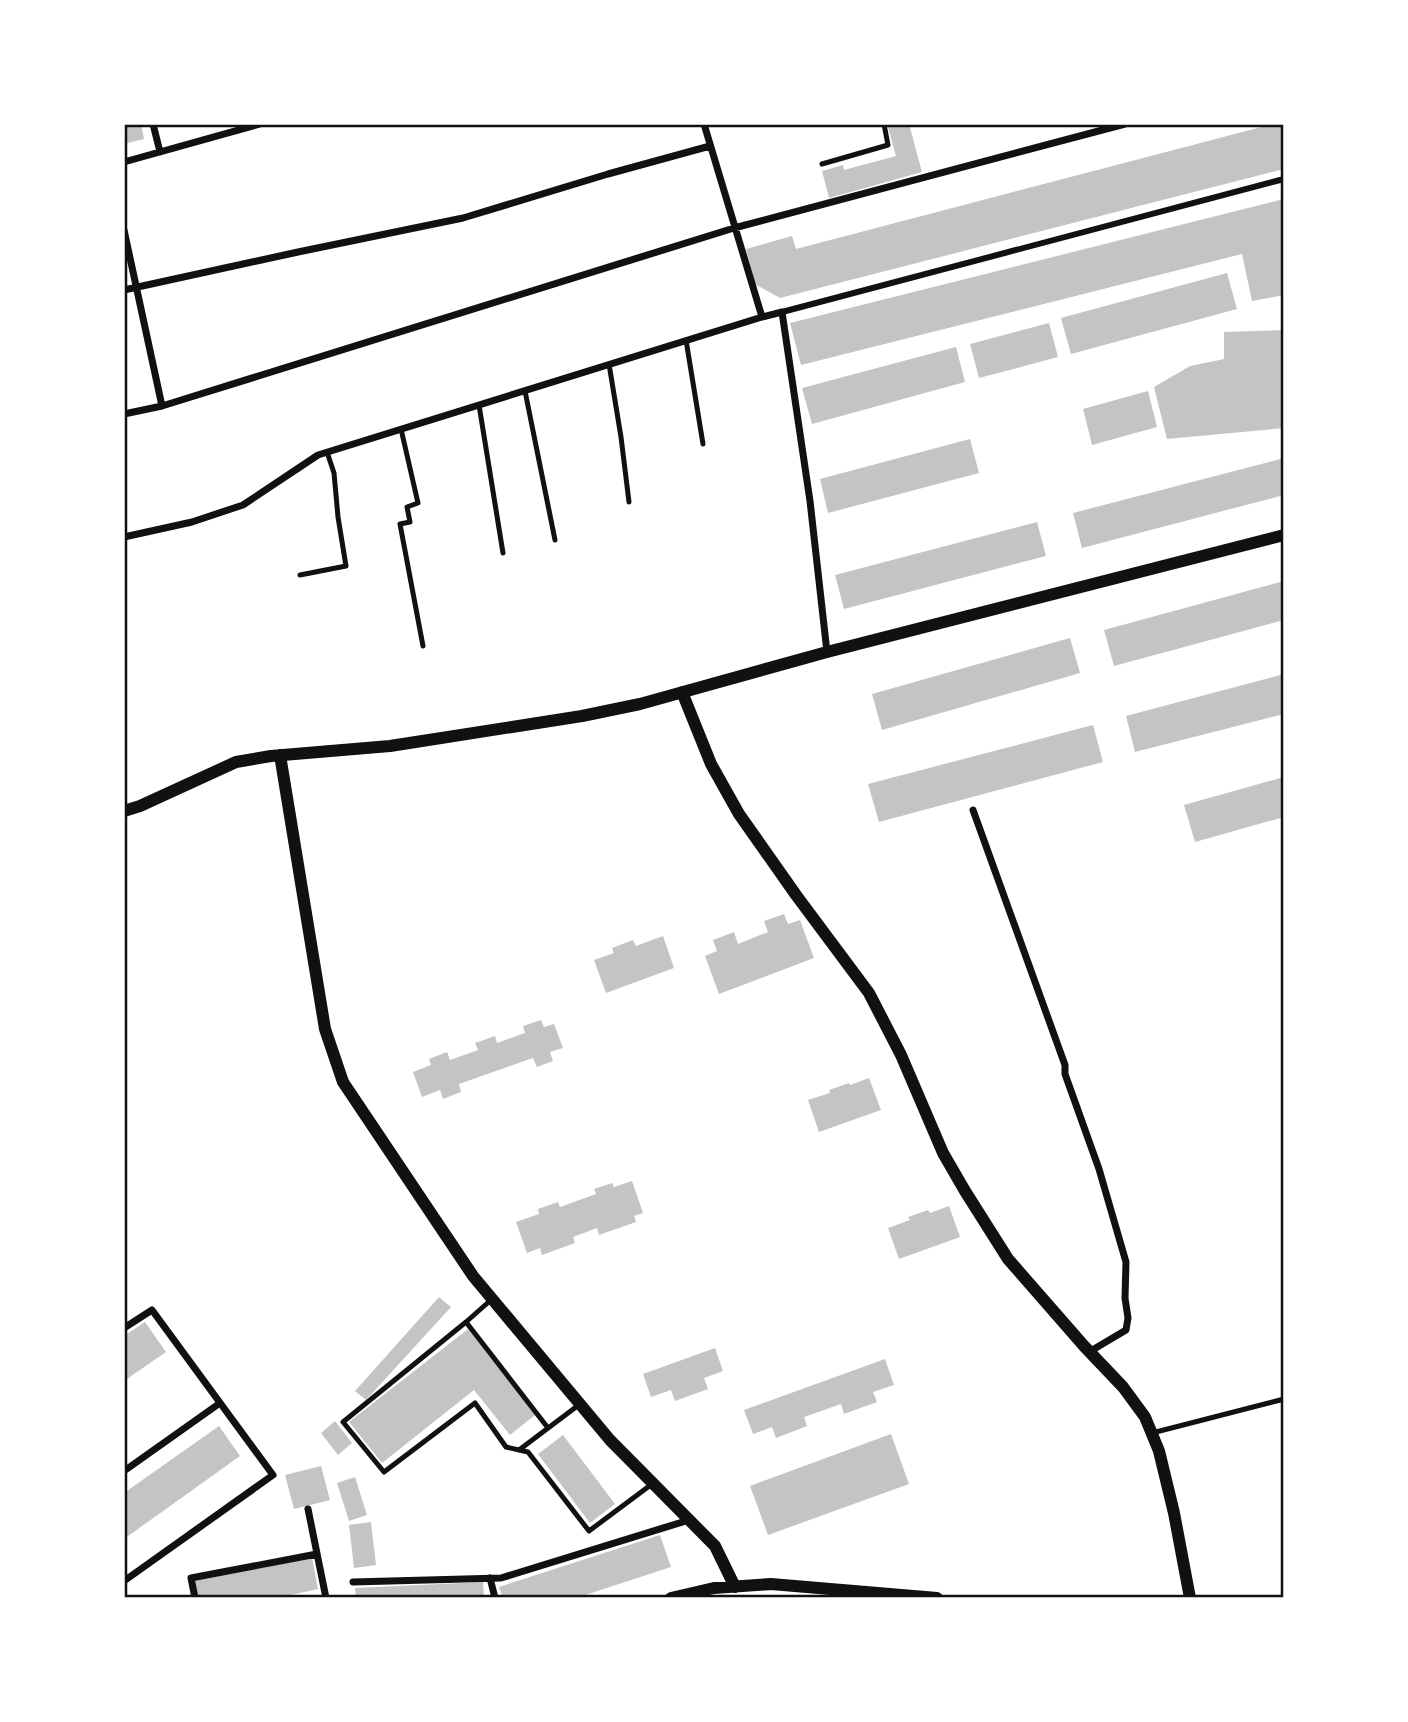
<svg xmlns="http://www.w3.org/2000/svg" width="1408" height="1722" viewBox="0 0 1408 1722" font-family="'Fira Sans',sans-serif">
  <rect width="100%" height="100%" fill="#fff"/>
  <path fill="#c4c4c4" d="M124,124H141L144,139L124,144Z
    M887,124H909L922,172L829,198L822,171L843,165L844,170L896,156Z
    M1273,124H1284V169L780,298L755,284L746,249L792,236L796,249Z
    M1284,199V228L1282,229L1284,234V295L1252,301L1242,254L801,365L790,323Z
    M1227,273L1237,309L1071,354L1061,318Z
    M1049,323L1058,357L979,378L970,344Z
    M1284,330V428L1167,439L1154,387L1190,366L1224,359V332Z
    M956,347L965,382L812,424L802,388Z
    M1148,391L1157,427L1092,445L1083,409Z
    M970,439L979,473L828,513L820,479Z
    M1284,458V495L1082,548L1073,513Z
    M1037,522L1046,556L844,609L835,575Z
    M1284,581V620L1114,666L1104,630Z
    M1070,638L1080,673L882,730L872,694Z
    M1284,674V714L1135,752L1126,716Z
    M1093,725L1103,762L879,822L868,784Z
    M1284,777V817L1195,842L1184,805Z
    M784,914L788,924L800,920L814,958L719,994L705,956L717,951L713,940L734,932L738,944L768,932L764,921Z
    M663,936L674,968L606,993L594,960L614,953L612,948L633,940L636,946Z
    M541,1020L544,1027L554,1024L563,1048L550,1052L553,1061L537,1067L533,1058L459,1084L461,1092L443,1099L440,1090L422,1097L413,1072L431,1065L429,1059L447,1052L450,1060L478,1050L475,1043L495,1036L497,1043L525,1033L523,1026Z
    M869,1078L881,1110L819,1132L808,1100L830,1093L829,1090L849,1083L850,1085Z
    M632,1181L643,1213L634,1216L636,1222L599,1235L597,1228L573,1237L575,1243L542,1255L540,1248L527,1253L516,1222L539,1214L538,1209L558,1202L560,1207L596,1194L594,1189L612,1183L614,1187Z
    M949,1206L960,1237L899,1259L888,1228L910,1220L908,1217L928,1210L930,1213Z
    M439,1297L451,1307L366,1400L355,1391Z
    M145,1322L166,1352L124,1381V1336Z
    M468,1329L535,1415L510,1435L474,1390L382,1463L349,1422Z
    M715,1348L723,1371L704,1378L708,1389L675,1401L671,1390L651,1397L643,1374Z
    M885,1359L894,1385L873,1392L877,1402L844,1414L841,1404L804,1417L807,1426L776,1438L772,1427L753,1434L744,1410Z
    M335,1421L352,1443L338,1455L321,1433Z
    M219,1426L240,1456L124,1539V1493Z
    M891,1434L909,1484L768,1535L750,1486Z
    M563,1435L615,1504L590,1523L538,1454Z
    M321,1466L330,1500L294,1509L285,1475Z
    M355,1477L367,1515L349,1521L337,1483Z
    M371,1522L376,1565L354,1568L349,1525Z
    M660,1535L671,1567L576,1598H503L499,1587Z
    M312,1558L318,1589L277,1598H198L194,1581Z
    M483,1582L484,1598H356L355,1588Z"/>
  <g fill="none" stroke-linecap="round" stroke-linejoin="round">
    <path stroke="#111" stroke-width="5" d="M822,164L888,145L884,124
      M686,340L703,444
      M609,364L621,437L629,502
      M525,391L555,540
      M479,405L503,553
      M401,429L418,503L407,507L410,522L400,524L423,646
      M300,575L346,566L338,517L334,473L327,452
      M492,1299L466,1322L343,1422L384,1472L475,1403L506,1447L528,1452L589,1531L652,1484
      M466,1322L548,1428
      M1152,1433L1284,1399
      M519,1450L580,1404"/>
    <path stroke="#111" stroke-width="6" d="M782,312L1284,179"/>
    <path stroke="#111" stroke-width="7" d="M153,124L160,152
      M704,124L762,317
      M124,162L260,124
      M124,230L162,406L734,228L1125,124
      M124,290L298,252L463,218L608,174L710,146
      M124,414L162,406
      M124,537L192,522L243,505L318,455L762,317L782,312L810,501L827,652
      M973,810L1065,1065V1074L1099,1169L1126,1262L1125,1298L1128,1318L1126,1330L1089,1352
      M124,1328L152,1310L273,1475L124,1581
      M124,1471L220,1403
      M308,1509L326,1598
      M490,1578L495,1598
      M353,1582L501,1578L689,1520
      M195,1598L191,1578L317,1554"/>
    <path stroke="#111" stroke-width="12" d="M682,692L711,764L739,814L796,895L869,993L901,1055L943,1153L965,1191L1008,1259L1084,1346L1123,1387L1145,1417L1159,1451L1174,1513L1190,1598
      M280,755L325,1029L343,1082L473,1276L610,1440L715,1546L735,1587
      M124,811L140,806L236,762L271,756L390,746L582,716L640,704L827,652L1284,535
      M671,1598L714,1588L771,1584L937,1598"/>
  </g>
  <rect width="1408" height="1722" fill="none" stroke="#ffffff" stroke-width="252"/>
  <rect x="126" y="126" width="1156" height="1470" fill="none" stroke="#111" stroke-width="2.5"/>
</svg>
